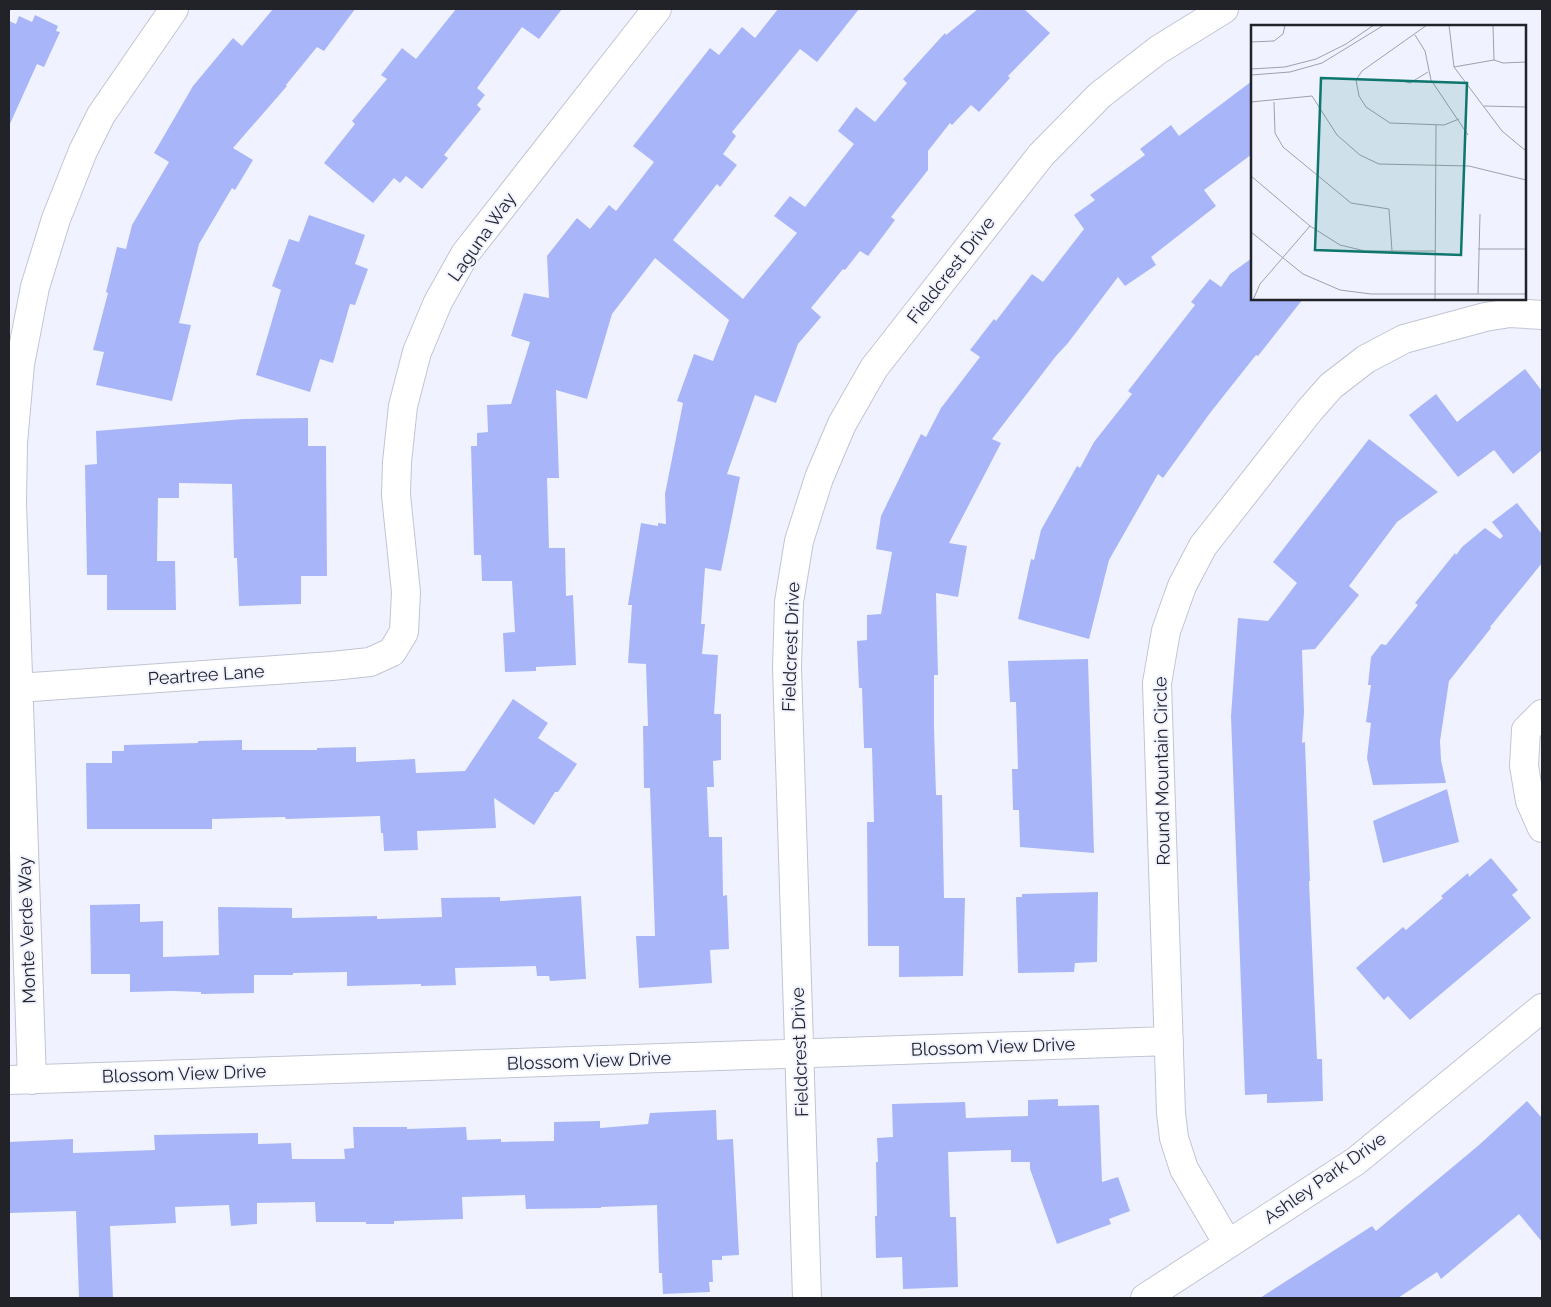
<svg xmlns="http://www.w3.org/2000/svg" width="1551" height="1307" viewBox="0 0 1551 1307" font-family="Raleway,sans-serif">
  <rect width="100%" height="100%" fill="#f0f3ff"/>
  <path fill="#a8b6f9" d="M273,9H355L324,51L317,47L286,85L287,86L233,148L253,160L235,190L232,188L199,244L179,323L191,325L172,401L96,385L104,352L93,350L108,293L106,292L117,247L126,249L132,225L169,162L154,153L193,86L233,38L242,46Z
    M456,9H562L539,39L522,27L477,88L485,95L477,105L481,109L444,155L448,158L422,189L406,176L400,183L394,178L373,203L324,163L355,124L352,121L387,79L381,75L402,48L416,59Z
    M778,9H859L817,62L800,49L732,132L736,136L723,154L737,165L720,187L717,184L673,240L743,299L797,233L774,216L790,196L805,207L854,144L838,131L856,107L875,122L907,83L903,79L905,77L945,33L946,35L978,9H1024L1050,33L1008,76L1010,78L979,112L971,105L952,125L950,123L928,151V170L891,217L895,220L868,256L860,251L845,270L843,269L811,308L821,317L798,344L776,403L755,395L727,474L740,477L721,571L705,568L701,624H705L702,654L718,655L714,714H721V760L713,761L714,787H707L709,837H722L723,896L727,895L729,949L710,950L712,983L639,988L636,936H655L650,788H644L643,726H648L646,664L628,663L632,605H628L641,523L658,526V523L666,524L665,494L683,403L677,401L694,354L713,361L729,320L655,258L612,314L587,399L556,390L559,478H547L549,548H565L566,596L573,595L576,665L536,667V671L505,672L503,633L515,632L512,581H482L481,555H474L471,446H477V433L488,432L487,405L511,404L530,342L511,336L524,293L549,298L547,256L577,218L590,229L609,205L616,211L654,162L633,146L710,48L719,55L742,27L755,38Z
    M35,15L58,26L56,31L60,32L44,67L37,64L9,126V21L16,24L19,16L32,22Z
    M1252,81V154L1204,190L1216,206L1151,257L1156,265L1125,286L1118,277L1068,343L1056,356L992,439L1001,443L949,543L967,546L958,597L936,593L938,675H934V727L936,795H942L944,898H965L963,976L899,977V946H868L867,822H874L872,748H864L862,688H859L857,641L867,640V615L881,614L892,552L876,549L881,516L921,434L926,437L941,408L980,357L970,350L994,319L996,321L1032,274L1043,282L1084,229L1074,215L1095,200L1090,195L1145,155L1140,149L1171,125L1179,136Z
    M309,215L365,235L355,264L368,269L355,305L350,304L333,363L320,359L310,392L256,375L281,290L272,286L289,239L299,242Z
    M1252,258V299H1303L1258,356L1256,355L1210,413L1163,478L1158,474L1109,560L1089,639L1018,619L1031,559L1034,560L1041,530L1077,466L1080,468L1094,442L1132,394L1128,391L1195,305L1191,302L1210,279L1221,287L1230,274Z
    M1525,369L1542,391V450L1513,474L1494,450L1458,477L1409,415L1436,394L1457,422Z
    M308,418V446H326L327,576H301V604L239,606L237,558H234L232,484L179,483V498H158L157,561H175L176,610H107V575H87L85,465L97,464L96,431L243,419Z
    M1369,439L1438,492L1397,522L1349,586L1359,595L1315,649L1302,650L1304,712L1302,743L1305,742L1310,881H1309L1317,1059H1322L1323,1101L1267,1103V1094L1245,1095L1231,716L1238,618L1268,621L1297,583L1273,562Z
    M1517,503L1542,534V563L1490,627L1491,628L1449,681L1440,741L1441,760L1446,783L1373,785L1367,758L1371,723L1366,722L1371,685H1368L1371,657L1381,644L1386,645L1418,605L1415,603L1455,553L1456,555L1462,547L1485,528L1500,539L1503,536L1492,522Z
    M1088,659L1094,853L1020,847L1019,810H1013L1012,769H1018L1016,702H1010L1008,661Z
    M513,699L548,723L538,738L577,764L558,792H555L534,825L494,798L496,828L417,831L418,850L384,851L383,833H381L380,816L286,819L285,817L212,819V829H87L86,763H112V751H124V745L198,743V741L242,740V750H317V748L356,747V762L415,759L416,773L465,771Z
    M1447,789L1459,842L1383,863L1373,821Z
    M1491,858L1518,890L1512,895L1531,918L1410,1020L1388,996L1384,1000L1356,968L1403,927L1406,930L1443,898L1441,896L1468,873L1469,877Z
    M1098,892L1097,962L1075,963L1074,972L1018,973L1016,897H1022V894Z
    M581,896L586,979L550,981L549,976H537L536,966L455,968L456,985L421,986V984L347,986V972L293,973V975H254V993L201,994V992L173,991L130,992V974H91L90,905L140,904V922L163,921V957L219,955L218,907L292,908V918L377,916V919L442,917L441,898L500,897V901Z
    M1058,1099V1106L1099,1105L1102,1182L1118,1177L1130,1211L1109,1219L1111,1224L1057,1244L1030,1169V1162H1011V1150L948,1152L950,1217H956L958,1287L903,1289L902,1257L876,1258L875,1216H877L876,1162H878L877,1138L893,1137L892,1104L965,1102L966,1118L1028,1116V1100Z
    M1527,1101L1542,1118V1242L1519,1214L1441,1279L1437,1272L1398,1298H1260L1372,1226L1376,1231L1479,1145Z
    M716,1110L717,1140L733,1139L739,1255L722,1256V1260H712L713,1282H709L710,1292L663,1294L662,1273H659L657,1205L601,1207V1208L526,1209L525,1195L462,1197L463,1219L394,1221V1224H366V1222H316L315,1202L257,1203V1224L231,1226L229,1205L175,1207L176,1223L110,1226L113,1298H79L76,1211L9,1213V1142L73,1139V1153L155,1150L154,1135L258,1133V1144L291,1143L292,1159H345L344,1149L354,1148L353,1127H407V1129L466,1127L467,1140L501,1139V1142L554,1141V1122L600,1121V1128L648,1124L650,1113Z"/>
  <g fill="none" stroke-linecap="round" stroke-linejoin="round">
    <defs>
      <path id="minor" d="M18,688L332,666L370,662L392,652L404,632L406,592L396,495L397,462L403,406L417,352L438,302L465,254L657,9
        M1542,714L1526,730L1524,766L1530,801L1542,828
        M9,1080L1169,1041
        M32,1080L12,503L13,443L20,364L35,287L56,219L83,151L101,115L174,9
        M1228,1244L1184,1169L1174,1138L1171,1113L1157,683L1166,631L1182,586L1203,546L1309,411L1331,386L1366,359L1404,339L1485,317L1510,313L1542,315
        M807,1298L787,667L789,602L799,541L819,478L842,424L874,368L1041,155L1100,95L1158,50L1224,9
        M1145,1298L1356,1161L1542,1008"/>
    </defs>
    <use href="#minor" stroke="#c1c5d3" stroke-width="30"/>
    <use href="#minor" stroke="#fff" stroke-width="28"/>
  </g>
  <g text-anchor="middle" stroke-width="4" stroke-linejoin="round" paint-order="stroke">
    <g font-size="18" fill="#222329" stroke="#f0f3ff">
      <text transform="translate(482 237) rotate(-55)" y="6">Laguna Way</text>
      <text transform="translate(951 270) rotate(-52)" y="6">Fieldcrest Drive</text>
      <text transform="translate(791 647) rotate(-88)" y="6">Fieldcrest Drive</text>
      <text transform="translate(206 675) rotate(-4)" y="6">Peartree Lane</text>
      <text transform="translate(1162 771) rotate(-91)" y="6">Round Mountain Circle</text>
      <text transform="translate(27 930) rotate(-92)" y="6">Monte Verde Way</text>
      <text transform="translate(993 1047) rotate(-2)" y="6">Blossom View Drive</text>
      <text transform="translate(800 1052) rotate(-92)" y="6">Fieldcrest Drive</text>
      <text transform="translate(589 1061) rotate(-2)" y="6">Blossom View Drive</text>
      <text transform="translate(184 1074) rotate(-2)" y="6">Blossom View Drive</text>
      <text transform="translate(1325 1178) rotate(-35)" y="6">Ashley Park Drive</text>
    </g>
  </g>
  <g transform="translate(1251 25)">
    <rect width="275" height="275" fill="#f0f3ff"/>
    <path fill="none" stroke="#9ea0a9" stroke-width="1" d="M176,0L111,46L105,55L108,71L115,82L139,98L193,100L208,94M198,0L203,42L251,106L275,126M242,0L243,35M164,10L174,26L180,55L217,110M0,17L23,16L32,9L34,0M203,42L243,35L252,38L275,37M0,44L34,42L65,34L95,19L123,0M0,50L39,47L71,38L133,0M148,55L159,58L177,47M0,77L61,71L86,110L109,130L128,139L218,141L275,155M23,77L24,108L32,122L100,178L138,184L141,226M233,81L275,82M0,151L59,201L89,220L114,226H185M0,207L52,249L89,265L120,269H275M227,224H275M227,269L229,189M2,275L9,259L59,201M184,275L185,100"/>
    <path fill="#0f766e" fill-opacity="0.15" stroke="#0f766e" stroke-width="2.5" d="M70,53L216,58L210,230L64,225Z"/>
    <rect width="275" height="275" fill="none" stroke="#222329" stroke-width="2.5"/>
  </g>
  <rect width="1551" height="1307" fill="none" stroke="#222329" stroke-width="20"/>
</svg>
